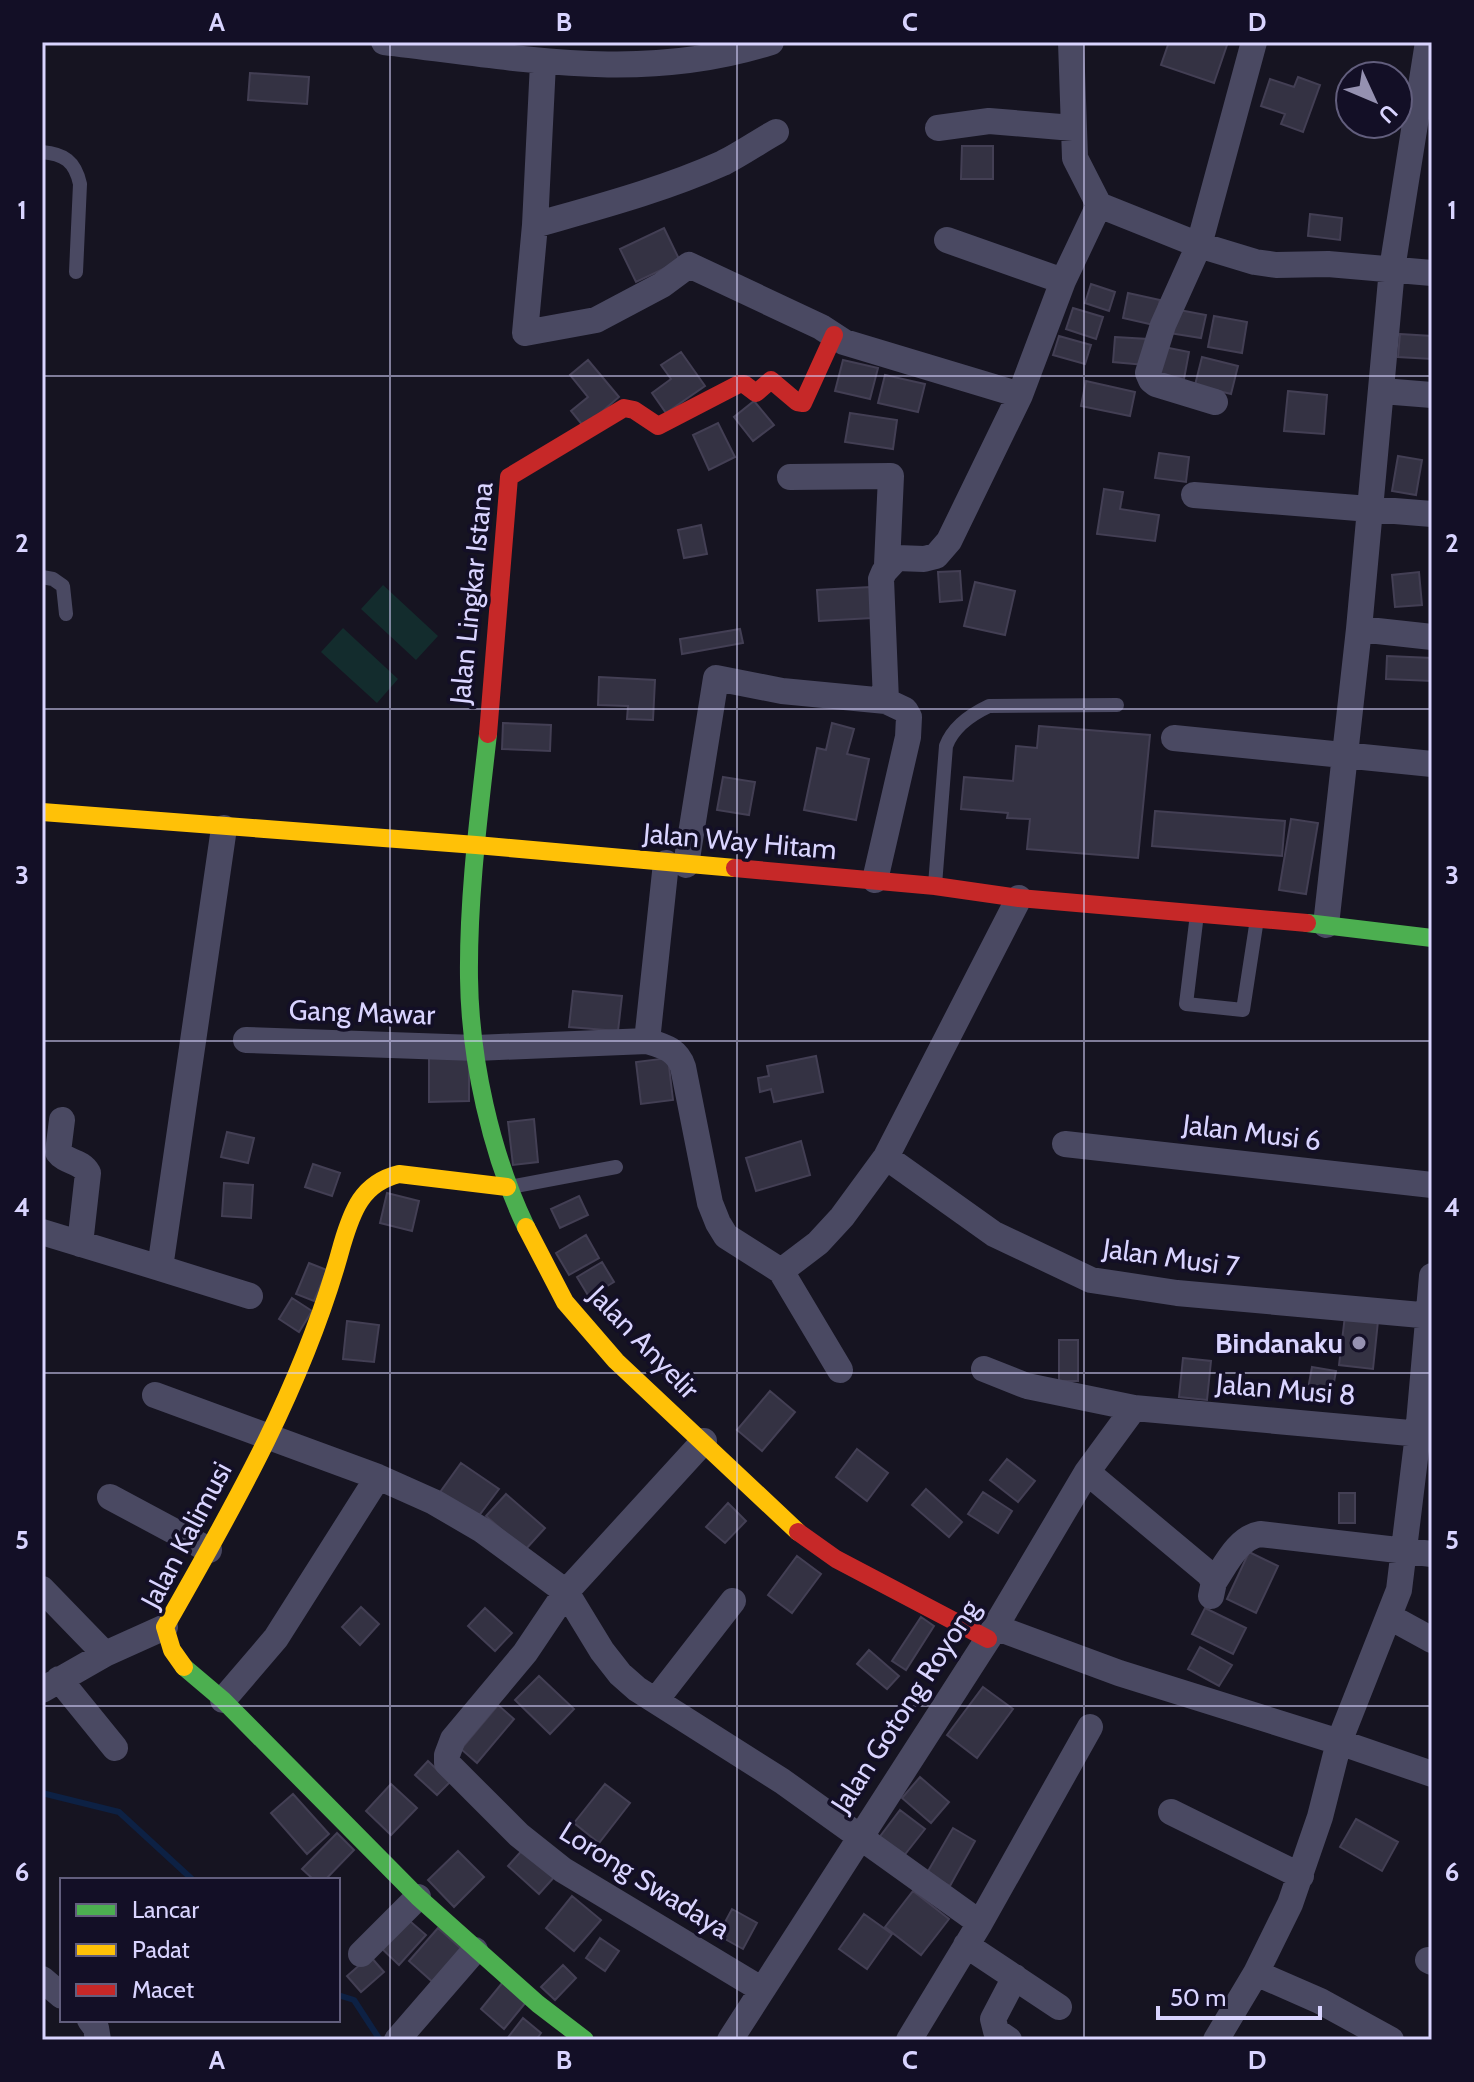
<svg xmlns="http://www.w3.org/2000/svg" width="1474" height="2082" viewBox="0 0 1474 2082" font-family="Cabin,sans-serif">
  <rect width="100%" height="100%" fill="#161421"/>
  <path fill="#132c2d" d="M383,585L438,636L416,660L361,609Z
    M343,628L398,679L377,703L321,652Z"/>
  <g fill="none" stroke-linecap="round" stroke-linejoin="round">
    <path stroke="#0d2144" stroke-width="6" d="M42,1793L119,1812L193,1880
      M338,1995L354,2000L380,2040"/>
  </g>
  <path fill="#343243" stroke="#433f54" stroke-width="2" d="M1169,42H1228L1214,83L1161,65Z
    M250,73L309,77L307,104L248,100Z
    M1298,77L1320,85L1303,132L1281,124L1285,114L1261,106L1270,79L1294,87Z
    M962,146H993V179H961Z
    M1310,214L1342,218L1340,240L1308,236Z
    M664,228L680,261L636,282L620,249Z
    M1091,284L1115,292L1109,311L1085,303Z
    M1128,293L1160,300L1154,325L1123,318Z
    M1073,308L1103,317L1096,339L1066,329Z
    M1174,309L1206,315L1201,338L1169,333Z
    M1214,316L1247,322L1242,353L1208,347Z
    M1400,334L1432,336V359L1398,357Z
    M1059,336L1091,345L1085,364L1053,355Z
    M1115,337L1148,339L1145,365L1113,362Z
    M1159,346L1189,352L1184,379L1153,373Z
    M681,352L705,386L666,413L652,393L671,379L661,365Z
    M1202,357L1238,366L1231,394L1195,385Z
    M588,360L619,397L584,427L571,411L588,397L570,375Z
    M843,360L878,368L870,399L835,391Z
    M885,375L925,384L918,412L878,403Z
    M1086,381L1135,392L1130,416L1081,406Z
    M1288,391L1327,395L1324,434L1284,431Z
    M754,401L774,425L753,441L734,417Z
    M850,413L897,420L893,449L845,442Z
    M718,423L735,457L709,470L693,435Z
    M1159,453L1189,457L1186,482L1155,478Z
    M1398,456L1422,460L1416,495L1392,491Z
    M1104,489L1123,492L1120,509L1159,515L1155,541L1097,534Z
    M701,525L707,554L684,558L678,530Z
    M960,571L962,600L940,602L938,572Z
    M1419,572L1422,605L1395,607L1392,575Z
    M975,582L1015,591L1005,635L964,626Z
    M870,587L872,618L819,621L817,590Z
    M740,629L743,643L682,654L680,639Z
    M1387,656L1432,658V681L1386,679Z
    M599,677L655,680L653,720L627,719L628,706L598,705Z
    M503,723L551,725L550,751L502,749Z
    M832,723L854,729L847,754L869,759L856,820L804,810L817,748L826,750Z
    M1039,726L1150,735L1138,858L1027,849L1030,819L1007,818L1008,813L961,809L964,777L1013,781L1016,746L1037,748Z
    M723,777L755,782L749,815L717,810Z
    M1155,811L1285,821L1282,856L1152,846Z
    M1291,819L1318,823L1306,894L1279,890Z
    M573,991L622,996L618,1031L569,1027Z
    M429,1056H469V1101L429,1102Z
    M816,1056L823,1092L774,1102L771,1089L760,1092L758,1078L769,1076L767,1066Z
    M668,1058L673,1100L641,1104L636,1062Z
    M534,1119L538,1162L513,1165L508,1122Z
    M227,1132L254,1138L248,1163L221,1157Z
    M801,1141L810,1175L756,1191L746,1158Z
    M313,1164L340,1173L332,1196L305,1187Z
    M224,1183L253,1185L251,1218L222,1216Z
    M387,1193L419,1201L412,1231L380,1223Z
    M579,1196L588,1215L560,1228L551,1209Z
    M586,1235L599,1258L569,1275L556,1253Z
    M602,1262L614,1282L589,1297L577,1277Z
    M309,1263L327,1270L314,1301L296,1294Z
    M292,1298L312,1311L299,1332L279,1319Z
    M1345,1316L1378,1321L1373,1369L1339,1365Z
    M347,1321L379,1325L374,1362L343,1359Z
    M1059,1340H1078V1381H1059Z
    M1183,1358L1211,1361L1207,1400L1179,1397Z
    M1312,1367L1336,1371L1330,1404L1306,1400Z
    M770,1391L795,1412L762,1451L737,1430Z
    M857,1449L888,1473L867,1501L836,1477Z
    M1007,1459L1035,1481L1018,1502L990,1480Z
    M461,1463L499,1489L475,1521L438,1495Z
    M926,1489L962,1522L949,1537L912,1505Z
    M983,1492L1012,1511L998,1533L968,1514Z
    M1339,1493H1355V1523H1339Z
    M506,1494L545,1528L525,1550L486,1516Z
    M728,1503L746,1521L725,1543L706,1527Z
    M1249,1552L1278,1566L1256,1613L1227,1599Z
    M797,1556L821,1574L792,1613L768,1595Z
    M361,1607L379,1624L360,1645L342,1627Z
    M485,1608L512,1633L495,1651L468,1626Z
    M1205,1608L1246,1628L1233,1654L1192,1634Z
    M921,1617L934,1626L906,1670L892,1661Z
    M1200,1647L1232,1665L1219,1686L1188,1669Z
    M869,1650L899,1676L887,1689L857,1664Z
    M539,1676L574,1709L550,1734L515,1700Z
    M983,1687L1013,1709L977,1758L947,1735Z
    M498,1705L514,1719L477,1763L461,1749Z
    M428,1761L450,1782L437,1795L415,1775Z
    M920,1777L949,1802L931,1823L902,1798Z
    M391,1784L417,1808L391,1835L366,1811Z
    M605,1784L630,1803L599,1843L574,1823Z
    M293,1794L329,1834L307,1854L271,1813Z
    M900,1810L925,1829L903,1857L878,1839Z
    M1356,1819L1398,1842L1382,1871L1340,1847Z
    M953,1828L975,1841L950,1886L927,1873Z
    M337,1833L354,1850L325,1880H314L302,1869Z
    M525,1847L556,1875L539,1894L508,1866Z
    M458,1851L484,1877L454,1907L428,1880Z
    M913,1891L949,1919L921,1955L885,1927Z
    M572,1896L601,1920L574,1951L546,1928Z
    M732,1909L757,1923L743,1949L718,1935Z
    M864,1914L892,1934L867,1969L839,1949Z
    M404,1916L426,1935L399,1965L378,1945Z
    M438,1928L465,1952L436,1985L409,1961Z
    M600,1938L619,1951L605,1971L586,1958Z
    M370,1956L384,1972L361,1992L347,1976Z
    M563,1965L576,1978L555,2000L541,1987Z
    M503,1982L526,2002L504,2029L481,2009Z
    M523,2018L541,2033L536,2040H506Z"/>
  <g fill="none" stroke-linecap="round" stroke-linejoin="round">
    <path stroke="#4a4962" stroke-width="14" d="M42,152C64,154 75,161 80,184L76,272
      M42,577L53,579L63,586L66,614
      M935,885L946,746C953,727 972,714 989,706L1117,705
      M1197,914L1186,1004L1243,1010L1257,919
      M510,1187L616,1167"/>
    <path stroke="#4a4962" stroke-width="26" d="M384,42C516,57 640,84 771,42
      M1071,42L1075,158L1099,205
      M543,63L535,225L525,333L596,320L662,285L689,265L821,327L844,342L1020,395
      M938,128L989,121L1073,128
      M535,225C598,207 663,190 723,163C741,154 758,142 776,132
      M947,240L1063,281
      M1382,391L1432,395
      M1215,402L1156,384L1151,380L1148,373L1163,325L1199,245L1254,42
      M790,477L891,476L887,565
      M1194,495L1432,514
      M1359,629L1432,637
      M1174,738L1432,764
      M686,865L716,678L782,691L886,701
      M875,880L908,737L909,717L905,710L886,701L881,579L884,572L897,558L924,559L936,556L949,541L1020,395L1063,281L1099,205L1199,245L1255,262L1276,265L1328,264L1432,273
      M1326,925L1359,629L1392,269L1428,42
      M246,1040L476,1048L647,1041C663,1046 677,1049 683,1067L710,1203L718,1223L726,1236L781,1271L818,1243L842,1217L886,1157L1019,898
      M647,1041L666,863
      M62,1120L58,1152C66,1163 81,1160 88,1173L80,1244
      M1065,1144L1432,1185
      M886,1157L994,1234L1091,1280L1177,1293L1432,1316
      M42,1232L160,1268L224,828
      M160,1268L250,1296
      M781,1271L840,1370
      M984,1369L1027,1386L1134,1408L1432,1435
      M155,1395L378,1477L434,1502L482,1530L566,1592L602,1651L620,1674L637,1689L782,1781L980,1923
      M704,1441L566,1592L525,1653L453,1739L447,1755V1763L519,1835L563,1870L761,1989
      M1087,1472L1209,1574L1214,1582L1211,1596
      M110,1497L209,1550
      M1214,1582C1226,1564 1238,1538 1260,1534L1432,1554
      M42,1589L105,1654
      M1390,1617L1432,1640
      M995,1627L1119,1673L1339,1742L1432,1774
      M59,1679L115,1748
      M42,1690L105,1654L165,1627
      M223,1700L276,1638L378,1477
      M656,1700L733,1601
      M1171,1812L1301,1876
      M966,1945L1059,2007
      M361,1954L418,1897
      M1428,1960L1432,1962
      M1256,1973L1320,2001L1391,2040
      M42,1979L62,1996
      M90,2020L96,2028L98,2040
      M397,2040L475,1950
      M730,2040L988,1639L1087,1472L1134,1408
      M909,2040L980,1923L1090,1727
      M1009,2040L996,2031L993,2019L1015,1977
      M1216,2040L1256,1973L1290,1904L1320,1817L1339,1742L1399,1590L1418,1434L1432,1276"/>
    <path stroke="#4caf50" stroke-width="18" d="M488,734C479,814 468,897 469,978C470,1059 491,1154 526,1227
      M1307,923L1432,938
      M184,1667L223,1700L418,1897L538,2004L585,2040"/>
    <path stroke="#ffc107" stroke-width="18" d="M42,812L476,845L735,868
      M526,1227L565,1302L616,1361L798,1532
      M184,1667L172,1650L165,1627C235,1505 305,1382 342,1245C352,1211 362,1183 399,1174L507,1187"/>
    <path stroke="#c62828" stroke-width="18" d="M488,734L509,477L624,408L634,410L658,426L739,384H744L756,393L771,380L797,402L803,403L834,335
      M735,868L935,886L1019,898L1307,923
      M798,1532L836,1559L988,1639"/>
  </g>
  <path fill="none" stroke="#d9d4ff" stroke-width="2" stroke-opacity="0.55" d="M390,42V2040M737,42V2040M1084,42V2040M42,376H1432M42,709H1432M42,1041H1432M42,1373H1432M42,1706H1432"/>
  <circle fill="#9591b1" stroke="#130f26" stroke-width="3" cx="1359" cy="1343" r="8"/>
  <g text-anchor="middle" stroke-width="7" stroke-linejoin="round" paint-order="stroke">
    <g font-size="28" fill="#d9d4ff" stroke="#130f26">
      <text transform="translate(471 593) rotate(-84)" y="10">Jalan Lingkar Istana</text>
      <text transform="translate(740 841) rotate(5)" y="10">Jalan Way Hitam</text>
      <text transform="translate(362 1012) rotate(2)" y="10">Gang Mawar</text>
      <text transform="translate(1252 1132) rotate(7)" y="10">Jalan Musi 6</text>
      <text transform="translate(1171 1257) rotate(8)" y="10">Jalan Musi 7</text>
      <text transform="translate(644 1342) rotate(46)" y="10">Jalan Anyelir</text>
      <text transform="translate(1286 1389) rotate(5)" y="10">Jalan Musi 8</text>
      <text transform="translate(186 1535) rotate(-62)" y="10">Jalan Kalimusi</text>
      <text transform="translate(905 1706) rotate(-57)" y="10">Jalan Gotong Royong</text>
      <text transform="translate(645 1880) rotate(32)" y="10">Lorong Swadaya</text>
    </g>
    <g font-size="28" font-weight="bold" fill="#d9d4ff" stroke="#130f26" text-anchor="end">
      <text x="1343" y="1353">Bindanaku</text>
    </g>
  </g>
  <rect width="1474" height="2082" fill="none" stroke="#130f26" stroke-width="88"/>
  <rect x="60" y="1878" width="280" height="144" fill="#130f26" stroke="#625e7d" stroke-width="2"/>
  <rect x="76" y="1904" width="40" height="12" fill="#4caf50" stroke="#625e7d" stroke-width="2"/>
  <text x="132" y="1918" font-size="24" fill="#d9d4ff">Lancar</text>
  <rect x="76" y="1944" width="40" height="12" fill="#ffc107" stroke="#625e7d" stroke-width="2"/>
  <text x="132" y="1958" font-size="24" fill="#d9d4ff">Padat</text>
  <rect x="76" y="1984" width="40" height="12" fill="#c62828" stroke="#625e7d" stroke-width="2"/>
  <text x="132" y="1998" font-size="24" fill="#d9d4ff">Macet</text>
  <g transform="translate(1374 100) rotate(134)"><circle r="38" fill="#130f26" stroke="#625e7d" stroke-width="2"/>
  <path d="M0-6L14 30L0 20L-14 30Z" fill="#9591b1"/>
  <text y="-12" font-size="22" font-weight="bold" text-anchor="middle" fill="#d9d4ff">U</text>
  </g>
  <path d="M1158 2006v12h162v-12" fill="none" stroke="#d9d4ff" stroke-width="4"/>
  <text x="1170" y="2006" font-size="24" fill="#d9d4ff" stroke="#130f26" stroke-width="6" paint-order="stroke">50 m</text>
  <rect x="44" y="44" width="1386" height="1994" fill="none" stroke="#d9d4ff" stroke-width="3"/>
  <g font-size="26" text-anchor="middle" font-weight="bold" fill="#d9d4ff">
    <text x="217" y="31">A</text>
    <text x="564" y="31">B</text>
    <text x="910" y="31">C</text>
    <text x="1257" y="31">D</text>
    <text x="22" y="219">1</text>
    <text x="1452" y="219">1</text>
    <text x="22" y="552">2</text>
    <text x="1452" y="552">2</text>
    <text x="22" y="884">3</text>
    <text x="1452" y="884">3</text>
    <text x="22" y="1216">4</text>
    <text x="1452" y="1216">4</text>
    <text x="22" y="1549">5</text>
    <text x="1452" y="1549">5</text>
    <text x="22" y="1881">6</text>
    <text x="1452" y="1881">6</text>
    <text x="217" y="2069">A</text>
    <text x="564" y="2069">B</text>
    <text x="910" y="2069">C</text>
    <text x="1257" y="2069">D</text>
  </g>
</svg>
